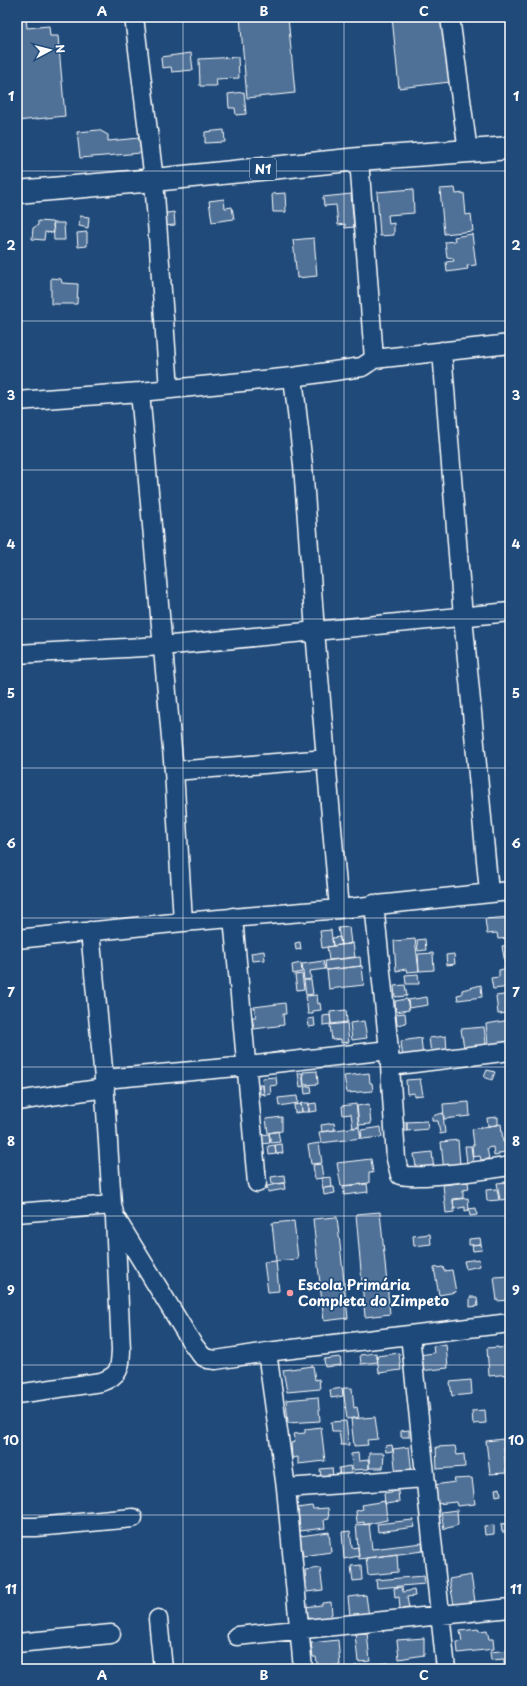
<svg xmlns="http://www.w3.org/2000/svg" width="527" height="1686" viewBox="0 0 527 1686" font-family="'Playpen Sans',sans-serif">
  <rect width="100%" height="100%" fill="#1f4a7a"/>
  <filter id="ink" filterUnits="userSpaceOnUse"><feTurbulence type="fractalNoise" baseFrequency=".025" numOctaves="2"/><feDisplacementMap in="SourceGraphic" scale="8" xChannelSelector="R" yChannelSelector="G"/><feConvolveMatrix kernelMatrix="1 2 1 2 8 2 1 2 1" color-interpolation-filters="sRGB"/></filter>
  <g filter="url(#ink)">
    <path fill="#507197" stroke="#fff" d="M17,17H26L27,28L49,26L50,36H58L65,116L17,121Z
      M240,17H288L295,93L247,98Z
      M392,17H444L450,82L399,88Z
      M191,53L193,70L172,72L171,67L162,68L161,57Z
      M238,57L239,78L216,79L217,86H200L199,59Z
      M244,92L246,114L236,115L235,108H229L228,94Z
      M99,130L108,135V141L139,138L141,153L80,158L77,132Z
      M224,130L225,142L205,143V132Z
      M455,188L456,194L464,193L466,215L471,214L473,231L444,234L440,189Z
      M413,189L414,213L388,215L389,224L394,223V235L380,236L377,192Z
      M285,193L286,212H273L272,194Z
      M351,194L354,227L345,228V224L338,225L336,205L324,206L323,197Z
      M224,199L225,208L232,207L234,219L212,222L209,201Z
      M174,212L175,225L162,226L161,214Z
      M80,216L89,217L88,228L79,226Z
      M38,221L52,222L53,223L54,233L45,232L44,240L32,239L33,228L38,225Z
      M53,223H64L65,240H54Z
      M87,232V246L78,247L77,233Z
      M472,234L476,265L467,266L468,269L447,272L446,262L454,261L453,258L447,257L445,242L455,241L454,237Z
      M314,238L317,276L297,278L293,240Z
      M51,278L61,279L62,283L78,284L77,304H51Z
      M509,917L510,938L498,939L497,933L487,934L485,919Z
      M349,927L351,944L341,945L338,928Z
      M331,930L333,946L322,948L320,931Z
      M340,937L341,945L333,946L332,938Z
      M415,939L419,971L407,972L406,969L396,971L394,941Z
      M425,939L426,950L418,951L417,940Z
      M300,942L301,949L296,950L295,943Z
      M353,943L355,957L329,960L327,947Z
      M510,945V962L505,963L502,946Z
      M264,951L265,960L252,961L251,953Z
      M433,953L434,970L419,971L418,954Z
      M454,954L455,964L447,965L446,955Z
      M360,957L361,966L326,970L325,961Z
      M323,961L325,969L310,971L311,979L304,980L302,964Z
      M301,963L302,972L293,974L292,965Z
      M362,966L364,985L329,989L327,970Z
      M510,968V987L493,989L491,978L499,977V970Z
      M302,974L304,989L297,990L295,975Z
      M418,974L419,984H406L405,975Z
      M304,980H311L313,994L306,995Z
      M405,985L407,996L395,997L394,986Z
      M481,985L482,997L458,1000L457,995L462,994V990Z
      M510,994V1013L498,1014L496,996Z
      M317,995L318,1004L320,1003L321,1010L313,1011V1014H308L306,996Z
      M427,997L428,1005L409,1008L408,1000Z
      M407,999L409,1010L396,1012L395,1001Z
      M285,1003L286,1014H283L284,1025L254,1029L252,1017H256L254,1007Z
      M346,1010L347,1022L331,1024L330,1012Z
      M405,1013L406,1023L397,1025L396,1014Z
      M330,1015L331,1024L323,1025V1016Z
      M314,1018L315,1026L309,1027L308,1019Z
      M510,1020V1051L489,1054L486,1024Z
      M364,1021L367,1038L352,1040L350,1023Z
      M347,1023L349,1042L341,1043V1039L332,1040L330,1025Z
      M484,1027L487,1051L465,1054L461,1029Z
      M446,1036L447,1052L431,1053L429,1038Z
      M421,1038L423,1057L403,1060L401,1041Z
      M283,1051L284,1059L261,1062L260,1055Z
      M487,1070L495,1072L492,1080L484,1077Z
      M317,1071L318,1084L304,1085L303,1072Z
      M298,1073H302L304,1086L300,1087Z
      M369,1073L370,1083H372L373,1091L347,1093L344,1076Z
      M276,1077L277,1085L270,1086L271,1094L264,1095L262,1078Z
      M420,1079L423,1095L414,1096V1093L407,1094L406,1080Z
      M259,1085H263L264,1094H260Z
      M311,1086L312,1093L305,1094L304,1087Z
      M297,1096L298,1103L279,1106L278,1098Z
      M469,1102L470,1116L444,1119L443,1104Z
      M301,1103H309V1112H302Z
      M316,1103L317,1111L309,1112V1104Z
      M301,1104L302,1112L295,1113L294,1105Z
      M356,1104L359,1127L353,1128L351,1114L343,1115L342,1106Z
      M369,1104L371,1124L359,1125L357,1106Z
      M443,1113L445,1133L440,1134L438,1121H432V1116Z
      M282,1117V1131L268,1133L266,1119Z
      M498,1117V1125L488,1126L487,1118Z
      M427,1121L428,1129L407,1131L406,1122Z
      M407,1122V1131H399L398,1123Z
      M334,1123L335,1130L322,1132L321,1125Z
      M501,1124L503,1142L505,1141L507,1152L499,1153V1155L494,1156L493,1147L487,1148L489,1159L481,1160L480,1156L473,1157L472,1145H474L472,1129Z
      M359,1127L361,1138L321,1143L319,1132Z
      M381,1127L382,1137L362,1139L361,1130Z
      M278,1131L280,1142L271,1143L269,1133Z
      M269,1134L270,1143L262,1144L261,1135Z
      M458,1140L460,1164L467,1163L465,1146H471L474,1169L444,1172L441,1142Z
      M319,1143L322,1163L311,1164L308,1145Z
      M282,1144L283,1153L276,1154L275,1145Z
      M275,1145L276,1154L269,1155L268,1146Z
      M432,1152L434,1171L417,1173L414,1154Z
      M371,1159L373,1173H369V1183L341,1186L337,1163Z
      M321,1164L323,1178L315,1179L313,1165Z
      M284,1175L285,1183L272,1184L271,1177Z
      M331,1177L332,1187L323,1188L321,1178Z
      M468,1182L469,1189L463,1190V1198L453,1199L454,1212L446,1213L443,1185Z
      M506,1182L509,1199L500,1200L497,1183Z
      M284,1183L285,1189L268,1192L267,1186Z
      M367,1184L368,1192L344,1195L343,1186Z
      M334,1187L335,1193L324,1195L323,1188Z
      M497,1189L499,1200L487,1201L486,1190Z
      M468,1198L469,1210L465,1211V1207L454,1209L453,1200Z
      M476,1208L477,1215L470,1216L469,1209Z
      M380,1212L390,1314L365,1317L356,1214Z
      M337,1217L348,1318L324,1321L313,1219Z
      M294,1221L298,1259L276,1261L272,1223Z
      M430,1234L431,1244L414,1246L413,1236Z
      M480,1238L481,1244L469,1245V1239Z
      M481,1244L482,1250L473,1251L472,1245Z
      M479,1259L480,1266L466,1269L464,1261Z
      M276,1261L279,1291L268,1292L264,1262Z
      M443,1267L444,1271L452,1270L456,1292L439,1295L434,1268Z
      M510,1276V1300L497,1301L494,1277Z
      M470,1297H477L478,1306L470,1307Z
      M446,1344L448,1368L420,1371L419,1355L434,1353L433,1346Z
      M498,1347V1348L508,1347L510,1374L489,1376L487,1348Z
      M376,1353L378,1362L361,1364L360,1355Z
      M399,1353L401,1370L379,1373L377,1356Z
      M340,1357L341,1365L325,1367L324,1359Z
      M313,1366L315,1380L319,1379L320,1389L287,1392L283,1370Z
      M471,1380L472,1394L452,1396L450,1382Z
      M342,1388L343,1396L331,1398L330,1390Z
      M343,1388H352L354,1408L357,1407L359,1417L347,1419Z
      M428,1396L430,1411L421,1412L419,1397Z
      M318,1397L320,1421L288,1423L286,1400Z
      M485,1410L486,1423L473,1424L472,1411Z
      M375,1417L378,1439L367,1440L368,1445L354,1446L351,1419Z
      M346,1421L349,1445H341L339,1431H332L331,1422Z
      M321,1427L325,1461L298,1464V1457L292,1458L291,1443L295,1442L293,1434L305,1433V1429Z
      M409,1430V1437H401V1431Z
      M503,1439L506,1473L490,1474L486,1441Z
      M392,1445L393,1451L386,1452L385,1446Z
      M455,1446L457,1455L464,1454L465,1467L437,1469L436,1447Z
      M409,1447L412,1473L396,1475L393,1449Z
      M358,1453L359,1461L369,1460V1469L352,1470L351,1454Z
      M369,1453H384L383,1468H369Z
      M350,1466L353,1481L341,1483L339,1468Z
      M332,1468L334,1483L322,1485L320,1469Z
      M472,1478L475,1504L457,1506L456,1502L437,1504L434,1485L455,1482L454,1479Z
      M500,1488L501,1495L496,1496L495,1489Z
      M398,1491L399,1502L385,1504L384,1493Z
      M385,1501L387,1520L364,1525V1522L357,1523L356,1511L363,1509L362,1505Z
      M312,1506L313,1509L328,1508L329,1519L324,1520L325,1528L300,1531L298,1508Z
      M457,1510L458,1525L444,1529L441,1512Z
      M413,1520L415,1527L378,1532L377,1524Z
      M510,1523V1532H502L501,1524Z
      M369,1524L372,1549L422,1543L423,1551L359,1559L356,1525Z
      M494,1525V1534L485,1535L484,1526Z
      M350,1531L352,1548L358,1547L359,1556L344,1559L342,1532Z
      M329,1532L331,1552L303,1556L300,1536Z
      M397,1554L398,1572L368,1575L366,1558Z
      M361,1565L362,1580L353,1581L351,1566Z
      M320,1568L323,1590L307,1592L305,1570Z
      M471,1575L475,1601L454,1605L449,1579Z
      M424,1576L425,1584L377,1588L376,1580Z
      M402,1587L403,1592L414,1590L415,1596L407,1597L409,1608L400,1609L399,1597L395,1598L394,1588Z
      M366,1595L370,1624L351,1626L348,1597Z
      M331,1602L332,1614H331V1622L311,1624L310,1618H305L304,1607L322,1605V1603Z
      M478,1629L479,1631L487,1630L489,1639H493L494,1649L458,1653L457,1642L462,1641L460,1631Z
      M367,1633L370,1661L358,1662L355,1634Z
      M424,1638V1655L399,1659L397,1640Z
      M338,1640L340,1665L318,1668L316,1657H313L311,1643Z
      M510,1650V1663L504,1664V1659L491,1660L490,1652Z
      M388,1663L389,1669H355L354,1666Z
      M411,1664L412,1665L420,1664L421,1669H395V1666Z"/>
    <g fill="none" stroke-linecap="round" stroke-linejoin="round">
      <defs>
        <path id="minor" d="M134,17L154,180L169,389
          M450,17L468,152
          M359,159L374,359
          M442,351L463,617L489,892
          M293,377L303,465L315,631L339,909
          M140,392L174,771L183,922
          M17,401L140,392L293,377L362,367L374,359L510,344
          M17,654L162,646L510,612
          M174,771L327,759
          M374,904L389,1050L396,1159L400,1175C409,1177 417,1176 425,1176C454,1174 482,1171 510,1166
          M233,917L257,1183
          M90,931L104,1079L112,1205L115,1217L192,1343L202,1356L208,1359L216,1360L267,1352L510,1323
          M17,939L183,922L339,909L510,891
          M390,1066L510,1051
          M104,1079L248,1066L389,1050
          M17,1101L105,1088
          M17,1213L112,1205
          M410,1335L446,1669
          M267,1352L286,1488L303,1669
          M17,1394L101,1382C120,1375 120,1369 121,1350L115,1218
          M286,1488L425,1478
          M17,1527H36L133,1518
          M158,1619L163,1669
          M237,1636L510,1608
          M17,1643L111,1634"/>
        <path id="highway" d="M17,192L154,180L359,159L510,148"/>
      </defs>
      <use href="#minor" stroke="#fff" stroke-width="21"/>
      <use href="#highway" stroke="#fff" stroke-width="25"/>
      <use href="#minor" stroke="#1f4a7a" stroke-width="18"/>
      <use href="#highway" stroke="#1f4a7a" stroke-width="22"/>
    </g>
  </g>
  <path fill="none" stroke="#fff" stroke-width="1" stroke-opacity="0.55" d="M183,17V1669M344,17V1669M17,171H510M17,321H510M17,470H510M17,619H510M17,768H510M17,918H510M17,1067H510M17,1216H510M17,1365H510M17,1515H510"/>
  <circle fill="#ff9aa2" stroke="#1f4a7a" stroke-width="1.5" cx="290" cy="1293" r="4"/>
  <g text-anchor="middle" stroke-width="3.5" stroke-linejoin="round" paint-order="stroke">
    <rect fill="#1f4a7a" stroke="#bcc9d7" stroke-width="1" x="250" y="158" width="26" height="22" rx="3"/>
    <g font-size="13" font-weight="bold" fill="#fff">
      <text x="263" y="174">N1</text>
    </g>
    <g font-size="14" font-weight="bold" fill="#fff" stroke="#1f4a7a" text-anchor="start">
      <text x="298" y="1290">Escola Primária<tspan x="298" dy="16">Completa do Zimpeto</tspan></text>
    </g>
  </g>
  <rect width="527" height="1686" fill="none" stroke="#1f4a7a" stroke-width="44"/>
  <g transform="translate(50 50) rotate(83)" stroke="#1f4a7a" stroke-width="3" paint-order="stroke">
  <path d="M0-3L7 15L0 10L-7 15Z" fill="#ffffff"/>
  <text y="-6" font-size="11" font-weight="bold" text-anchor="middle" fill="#ffffff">N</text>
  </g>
  <rect x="22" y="22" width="483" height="1642" fill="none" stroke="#fff" stroke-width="1.5"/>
  <g font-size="13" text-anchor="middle" font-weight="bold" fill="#fff">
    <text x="102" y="16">A</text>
    <text x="264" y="16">B</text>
    <text x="424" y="16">C</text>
    <text x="11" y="101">1</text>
    <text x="516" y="101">1</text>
    <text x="11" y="250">2</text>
    <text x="516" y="250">2</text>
    <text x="11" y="400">3</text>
    <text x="516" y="400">3</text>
    <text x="11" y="549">4</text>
    <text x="516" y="549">4</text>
    <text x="11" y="698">5</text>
    <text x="516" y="698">5</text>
    <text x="11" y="848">6</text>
    <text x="516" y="848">6</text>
    <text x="11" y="997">7</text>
    <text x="516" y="997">7</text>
    <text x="11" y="1146">8</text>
    <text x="516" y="1146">8</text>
    <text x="11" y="1295">9</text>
    <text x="516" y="1295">9</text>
    <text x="11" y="1445">10</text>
    <text x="516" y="1445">10</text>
    <text x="11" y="1594">11</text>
    <text x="516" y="1594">11</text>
    <text x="102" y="1680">A</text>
    <text x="264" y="1680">B</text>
    <text x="424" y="1680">C</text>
  </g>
</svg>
